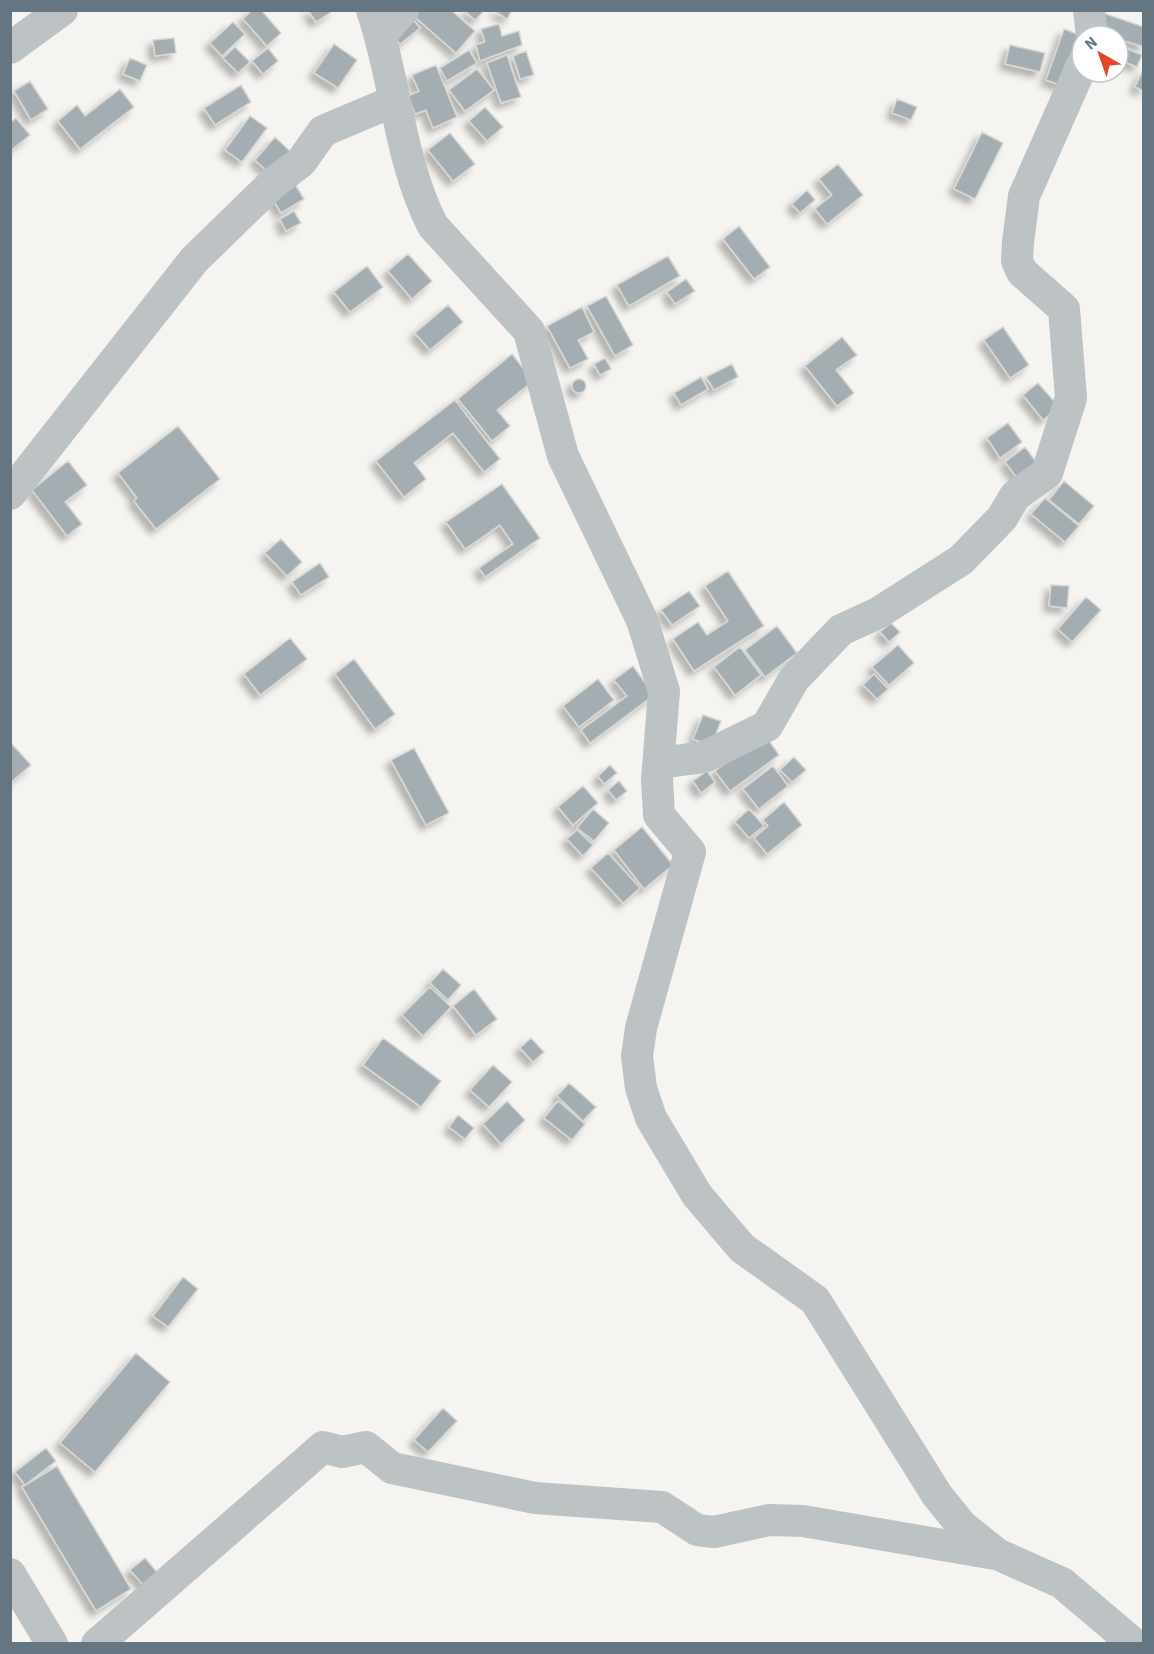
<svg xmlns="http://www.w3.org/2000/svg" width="1154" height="1654" viewBox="0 0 1154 1654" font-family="'Source Sans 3',sans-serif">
  <defs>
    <filter id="shadow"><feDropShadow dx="-5.5" dy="5.5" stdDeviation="3" flood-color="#0004"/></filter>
  </defs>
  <rect width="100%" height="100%" fill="#f5f4f0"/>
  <path fill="#a4adb2" stroke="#d6d6d3" stroke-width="1.5" filter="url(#shadow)" d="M252,10H261L281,33L267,46L243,19Z
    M308,10H334L316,22Z
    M407,10H451L475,31L456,53Z
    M464,10H483L484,11L475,20Z
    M494,10H512L507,19Z
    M1100,12L1144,27V47L1118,39V36L1094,30Z
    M409,15L420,28L400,44L389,31Z
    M233,22L245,34L222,56L210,43Z
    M499,24L502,36L519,31L522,45L480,61L476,45L485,42L481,29Z
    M1064,29L1082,36V51L1069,88L1046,80Z
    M174,38L176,53L155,56L153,40Z
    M334,44L357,60L338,88L314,73Z
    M1010,45L1045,53L1040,72L1005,64Z
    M235,47L250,62L238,73L223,58Z
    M268,48L278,61L263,74L252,61Z
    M1125,48L1142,55L1137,67L1120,60Z
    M469,50L477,63L447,81L440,68Z
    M526,51L534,75L520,79L513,56Z
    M507,55L521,97L501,103L487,63Z
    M130,58L147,65L140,81L123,74Z
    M436,65L457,117L433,128L426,110L415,114L408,96L419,91L412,75Z
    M1144,68V91L1135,87Z
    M477,69L494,90L465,111L449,90Z
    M30,81L48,109L31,120L14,91Z
    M241,85L251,102L215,125L204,108Z
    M120,89L134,107L80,149L58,121L77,105L85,116Z
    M897,99L917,107L911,120L892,113Z
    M485,107L503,127L487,141L469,121Z
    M250,116L267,128L242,162L225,150Z
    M16,118L30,135L10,151V123Z
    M982,132L1003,143L975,199L954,189Z
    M450,133L475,164L453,181L428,150Z
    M275,137L295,156L275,178L255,160Z
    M838,164L863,195L827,224L815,209L832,195L819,179Z
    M290,176L304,199L281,213L267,189Z
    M807,190L815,200L800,213L792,204Z
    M294,211L301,223L286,231L280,219Z
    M739,226L770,267L754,279L723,239Z
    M408,254L432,281L412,299L388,271Z
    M668,256L680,276L629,306L617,285Z
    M367,266L383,287L350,312L334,292Z
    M686,279L695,291L675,304L667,292Z
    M606,296L633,345L615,356L587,306Z
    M448,305L463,322L430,350L415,333Z
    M582,307L594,332L578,340L588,359L570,368L547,326Z
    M1003,327L1029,365L1010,378L984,340Z
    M842,337L857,355L836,370L854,393L837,406L805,366Z
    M512,354L533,381L497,410L510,426L492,441L458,399Z
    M605,358L611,369L600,375L594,364Z
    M732,364L738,377L714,390L706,377Z
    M701,377L708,389L681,405L674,393Z
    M572 386a7 7 0 1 1 14 0a7 7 0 1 1-14 0Z
    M1038,383L1059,407L1043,420L1023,395Z
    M455,400L500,459L484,472L453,433L414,463L426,479L404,497L376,461Z
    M1008,423L1022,442L1000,458L987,438Z
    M178,426L220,479L156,529L134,501L137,498L118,473Z
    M1025,447L1037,463L1017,478L1005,462Z
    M68,461L87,485L65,502L82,524L67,536L32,490Z
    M1064,481L1094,506L1079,524L1049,500Z
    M502,484L540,538L485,577L479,568L513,544L500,525L465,549L446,522Z
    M1045,498L1079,526L1065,542L1031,514Z
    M281,539L302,562L287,576L265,553Z
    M320,563L329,577L301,595L292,582Z
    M728,571L764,626L694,671L673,639L698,622L707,635L728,621L705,586Z
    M1051,585L1069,586L1067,608L1049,606Z
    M689,591L700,606L672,625L661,610Z
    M1086,597L1101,610L1072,642L1058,629Z
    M891,623L900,632L889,642L880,632Z
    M777,626L797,653L765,677L745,650Z
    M290,638L307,659L260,695L244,674Z
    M898,645L914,663L889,685L872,667Z
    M740,647L761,675L735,695L714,667Z
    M354,659L395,714L375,729L335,674Z
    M633,666L654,695L590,743L581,730L627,696L614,680Z
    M874,674L888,689L877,699L863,685Z
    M598,679L614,700L579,727L563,706Z
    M703,715L721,721L711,746L693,739Z
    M765,735L779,755L730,791L715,771Z
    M10,742L31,765L10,783Z
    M414,748L449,813L426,825L391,760Z
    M794,757L806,770L792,782L780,770Z
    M610,765L617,773L604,784L598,776Z
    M773,766L788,786L759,809L743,789Z
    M707,771L715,782L701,793L693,781Z
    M619,781L627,791L616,800L608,790Z
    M583,786L598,803L573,825L558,807Z
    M784,802L802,825L767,854L754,838L768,826L763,820Z
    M593,809L609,823L594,841L577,828Z
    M749,809L764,826L749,838L735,822Z
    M642,827L673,865L644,889L614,850Z
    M577,830L593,845L583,856L567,839Z
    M608,853L640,888L623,903L591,868Z
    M443,969L461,985L448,1000L430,983Z
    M430,987L451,1007L423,1036L402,1015Z
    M474,989L497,1019L476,1035L453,1006Z
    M383,1038L441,1081L421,1107L363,1065Z
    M531,1038L544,1052L533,1062L520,1048Z
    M493,1065L512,1082L489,1107L470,1090Z
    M569,1083L596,1107L583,1121L557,1096Z
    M507,1101L525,1120L501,1144L483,1124Z
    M558,1101L585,1124L572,1140L544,1118Z
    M458,1115L474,1128L465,1139L449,1127Z
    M183,1277L198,1289L168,1327L153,1316Z
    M136,1353L170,1382L95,1472L60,1443Z
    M443,1408L457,1421L428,1452L414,1440Z
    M46,1448L56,1461L25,1485L15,1472Z
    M57,1466L131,1589L96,1611L22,1487Z
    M145,1558L161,1577L147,1589L130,1570Z"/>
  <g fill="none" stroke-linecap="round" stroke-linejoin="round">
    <path stroke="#bdc2c5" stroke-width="32" d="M372,10C396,80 399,160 433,226L529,331L563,456L642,620L664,691L657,780L659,815L690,852L641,1028L637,1056L641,1088L651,1118L697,1195L742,1248L815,1300L937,1495L962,1526L997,1554L1062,1583L1134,1644
      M1089,10L1092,36
      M381,35L403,10
      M10,48L62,10
      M10,494L194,260L272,184L301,162L323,131L394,101
      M660,763L704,757L767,726L794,679L841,630L878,613L961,560L1002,518L1015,496L1047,473L1071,398L1064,309L1022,272L1017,261L1018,242L1024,196L1082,65
      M10,1574L52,1644
      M97,1644L323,1447L342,1452L366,1447L392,1468L535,1498L662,1507L697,1530L714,1532L769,1520L803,1521L995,1554"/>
  </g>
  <rect width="1154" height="1654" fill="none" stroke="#637682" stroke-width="24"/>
  <g transform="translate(1100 54) rotate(320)"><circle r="28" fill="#ffffff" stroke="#c1c8cd" stroke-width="1.5"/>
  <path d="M0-4.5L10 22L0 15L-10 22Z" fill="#e34622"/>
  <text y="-9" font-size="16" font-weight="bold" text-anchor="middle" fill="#637682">N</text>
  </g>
</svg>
